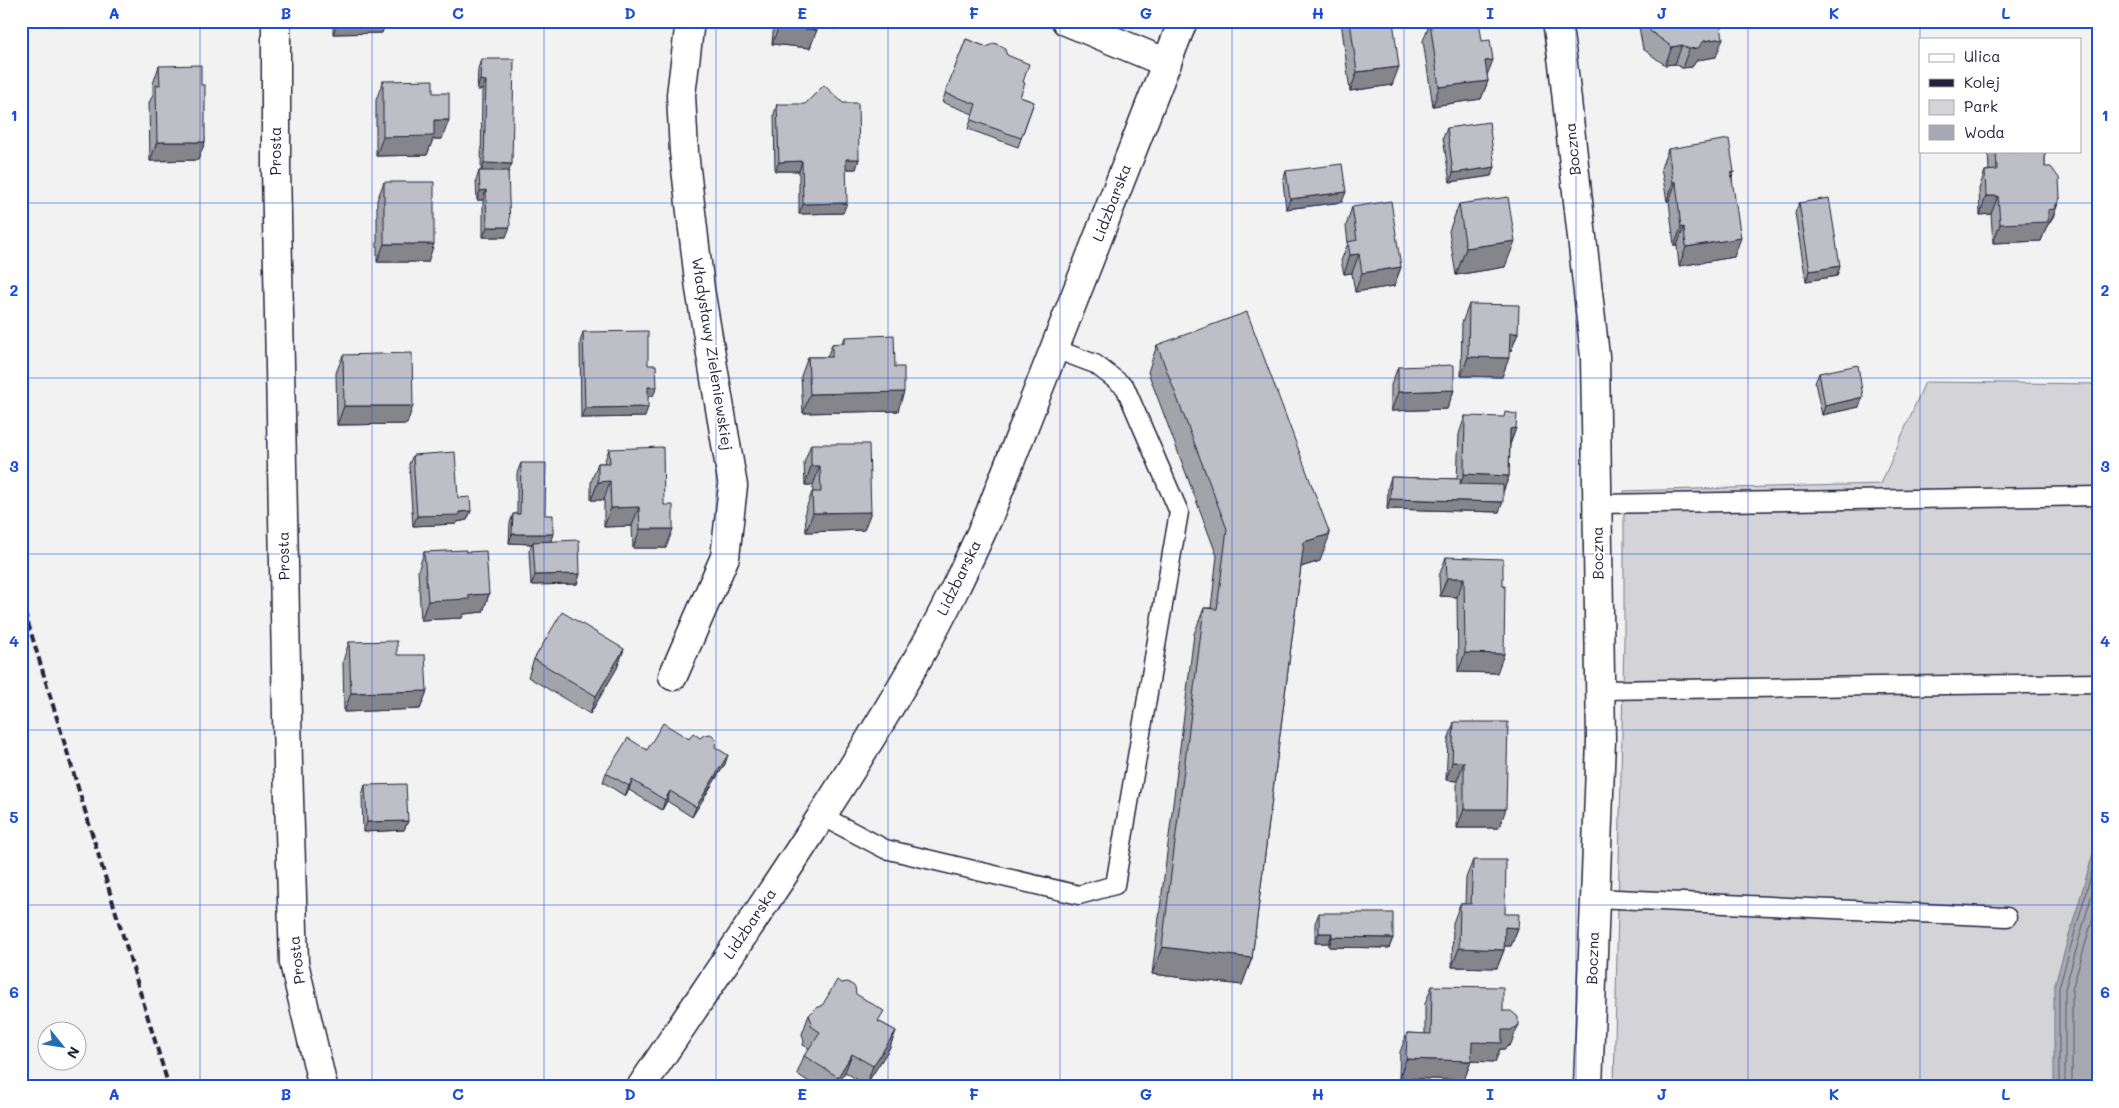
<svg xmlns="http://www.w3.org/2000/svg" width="2119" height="1108" viewBox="0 0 2119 1108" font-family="Mali,sans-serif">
  <rect width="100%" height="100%" fill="#f2f2f3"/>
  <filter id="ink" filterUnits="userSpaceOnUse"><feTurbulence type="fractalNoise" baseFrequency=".02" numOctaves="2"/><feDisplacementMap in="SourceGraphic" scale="10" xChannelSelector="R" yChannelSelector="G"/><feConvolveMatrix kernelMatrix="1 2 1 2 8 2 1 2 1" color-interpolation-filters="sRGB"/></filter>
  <g filter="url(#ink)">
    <path fill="#d3d3d8" stroke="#7a7a8a" d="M1925,382L2098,384V1087H1614L1624,640V491L1881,484Z"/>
    <path fill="#a8a8b2" stroke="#727282" d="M2098,837V1087H2054V987Z"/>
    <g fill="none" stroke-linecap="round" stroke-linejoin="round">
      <path stroke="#58586b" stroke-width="1" d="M2059,1087V988L2098,850
        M2065,1087V989L2098,873
        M2072,1087V990L2098,900"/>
      <defs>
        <path id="lane" d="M1597,504L2098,496
          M1600,690L2098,683
          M822,816L885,849L1079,895L1115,885L1179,512L1125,387L1095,364L1055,349
          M1595,898L2007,917"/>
        <path id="street" d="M276,21V167L288,765L294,963L323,1087
          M1066,21L1167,63
          M1557,21L1563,64L1595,356L1601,740L1588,1087
          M673,676L725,557L733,486L700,289L684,152L681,95L690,21"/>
        <path id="secondary" d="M641,1087C735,946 833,807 917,660C944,614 966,566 988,518L1183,21"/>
      </defs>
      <use href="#lane" stroke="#22223b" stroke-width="21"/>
      <use href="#street" stroke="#22223b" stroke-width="31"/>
      <use href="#secondary" stroke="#22223b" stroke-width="31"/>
      <use href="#lane" stroke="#fff" stroke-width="18"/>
      <use href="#street" stroke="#fff" stroke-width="28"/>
      <use href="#secondary" stroke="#fff" stroke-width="28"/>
      <path stroke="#22223b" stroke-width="4" stroke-dasharray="8 4" stroke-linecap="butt" d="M21,600L169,1087"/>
    </g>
    <path fill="#a3a3aa" stroke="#22223b" d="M333,21H386L382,33L333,34Z
      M774,21H842L839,29L817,27L810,48L772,44Z
      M1341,21H1393L1392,85L1350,91Z
      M1641,21H1720L1716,57L1697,60L1692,67L1682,68L1675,64L1665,65L1643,49L1639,27Z
      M1430,22L1487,75L1488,81L1481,99L1433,106L1423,41Z
      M966,39L1007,55L1023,82L1020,97L1034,102L1018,147L968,129L973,114L942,102Z
      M481,59L508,173L506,237H483V200H477L476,181L479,171H481L482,90H477L478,69Z
      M159,66L201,85L205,142L198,160L150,161L149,103L153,94V84Z
      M383,81L433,93L442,139H433L427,155L376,156V100Z
      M777,104L859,159L856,169H846L843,213L799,214V171H775L774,114Z
      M1447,128L1495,167L1491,176L1450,182L1443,138Z
      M1668,149L1734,172L1732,178L1734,257L1679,266L1677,246H1674L1669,201H1667L1661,168Z
      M1988,151H2045V167L2060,198L2053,217L2046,228L2041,241L1993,243L1991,214L1980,215L1979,189L1985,171L1989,170Z
      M1286,171L1342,202L1286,209L1283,181Z
      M384,182L428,262H377V200Z
      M1799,203L1840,266L1837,276L1806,281L1795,213Z
      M1459,204L1505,267L1456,275L1449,231Z
      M1352,207L1401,267L1394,286L1355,292L1352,273L1344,274L1341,261L1348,243L1346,226Z
      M1469,304L1518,333L1511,351H1509L1502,377L1461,376L1462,323Z
      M583,332L648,365L653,396H648L645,417L581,418L580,342Z
      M845,337L895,367L898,411L803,413L801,376L808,357H827L832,344L843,343Z
      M1157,345L1320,561L1301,567L1252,958L1242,985L1152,974L1194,634L1204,608H1211L1217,556L1148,372Z
      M343,355L407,424L337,425L336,373Z
      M1398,367L1454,390L1447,409L1391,411V385Z
      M1819,373L1859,407L1822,415L1815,383Z
      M1465,416L1516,428L1510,445L1509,476L1503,492L1499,512L1387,509L1388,487L1391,477L1457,479L1459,434Z
      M811,444L864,530L806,532L805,511L812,492H813V485H805L804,463Z
      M609,449L664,505L666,548H633L632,526L604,527V500H591V482L598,463H604Z
      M413,455L458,498L471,511L467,520L457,522L456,524L413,526L409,464Z
      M521,463L545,515L551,541L580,574L577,584L531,585L529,551L532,544L509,543L510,523L513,514H517V473Z
      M424,552H466L489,594L483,612L464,614L462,618L421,620L418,571Z
      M1446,557L1503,586L1497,673L1458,672L1457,597L1440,596L1439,576Z
      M349,642L397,655L427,691L420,709L344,712L343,661Z
      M624,649L617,668L590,714L528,677L534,659Z
      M1454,722L1499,828H1457V781L1446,780L1448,741Z
      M689,739L715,747L725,764L692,817L667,801L662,810L629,790L625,796L603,782L606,773L647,750Z
      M365,785L408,821L404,830L363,832L362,795Z
      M1473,860L1505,914L1518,928L1511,946H1504V950L1497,968L1452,967L1453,923L1460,904H1465L1466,878Z
      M1319,913L1393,938L1389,948L1329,947V943H1315V923Z
      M1432,986L1503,1011L1511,1044L1504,1049H1500L1495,1062L1471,1061L1464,1080L1399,1078L1400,1052L1407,1033L1425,1034V1004Z
      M856,994L880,1022L896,1031L889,1049L866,1085L845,1072L837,1087H817L797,1074L804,1056L809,1048L803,1045L804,1041L802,1034L809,1015L822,1006Z"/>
    <path fill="#85858b" stroke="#22223b" d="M21,21H69L67,26L21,25Z
      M338,21H386L382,33L333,34Z
      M815,21H842L839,29L813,27Z
      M779,26L817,30L810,48L772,44Z
      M1723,38L1716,57L1697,60L1692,67L1682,68L1689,49L1704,41Z
      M1682,45L1675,64L1665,65L1672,47Z
      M1493,60L1486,78L1485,61Z
      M1399,67L1392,85L1350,91L1357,72Z
      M480,80L486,81L482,90H477Z
      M1488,81L1481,99L1433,106L1439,87Z
      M434,120H449L442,139H433L427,155L376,156L383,137Z
      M157,142H205L198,160L150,161Z
      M846,159H859L856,169H843Z
      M802,161L799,171H775L779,162Z
      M484,163L512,164L508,173H481Z
      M1495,167L1491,176L1450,182L1453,173Z
      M1673,182H1676L1669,201H1667Z
      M486,190L483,200H477L480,191Z
      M1346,192L1342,202L1286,209L1290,199Z
      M1986,196H1998L1991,214L1980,215Z
      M2060,198L2053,217L2046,228L2041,241L1993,243L2000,224L2048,210Z
      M847,203L843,213L799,214L803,204Z
      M487,227H510L506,237H483Z
      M1684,227L1677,246H1674L1681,228Z
      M1741,238L1734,257L1679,266L1686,247Z
      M1515,241L1505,267L1456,275L1466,248Z
      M384,244H434L428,262H377Z
      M1359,254L1352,273L1344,274L1350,255Z
      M1840,266L1837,276L1806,281L1810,271Z
      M1401,267L1394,286L1355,292L1362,273Z
      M1510,333H1518L1511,351H1503Z
      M1468,357L1509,358L1502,377L1461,376Z
      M648,387H657L653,396H645Z
      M1454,390L1447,409L1391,411L1398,392Z
      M904,392L898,411L803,413L810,394Z
      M1863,397L1859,407L1822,415L1825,406Z
      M344,406H413L407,424L337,425Z
      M648,407L645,417L581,418L585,408Z
      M1516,428L1509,446L1510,429Z
      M811,466H820L813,485H805Z
      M1464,474L1509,476L1502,495L1457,493Z
      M610,481L604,500H591L598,482Z
      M1390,499L1503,502L1499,512L1387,509Z
      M639,507L632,526L604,527L611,508Z
      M471,511L467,520L457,522L456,524L413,526L417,516Z
      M871,512L864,530L806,532L813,513Z
      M640,529H673L666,548H633Z
      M512,534H553L550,544L533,542L532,544L509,543Z
      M1330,534L1320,561L1294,569L1304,542Z
      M580,574L577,584L531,585L535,575Z
      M1447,578H1464L1457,597L1440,596Z
      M489,594L483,612L464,614L462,618L421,620L428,601L469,595Z
      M624,649L617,668L590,714L596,696Z
      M1465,653L1504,654L1497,673L1458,672Z
      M427,691L420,709L344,712L351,693Z
      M728,755L725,764L692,817L696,807Z
      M1452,762H1464L1457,781L1446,780Z
      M632,780L629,790L625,796L629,786Z
      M670,791L667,801L662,810L665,800Z
      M1464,809H1506L1499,828H1457Z
      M408,821L404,830L363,832L367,822Z
      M1505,927L1518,928L1511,946H1498Z
      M1319,933H1332L1329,943H1315Z
      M1332,937L1393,938L1389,948L1329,947Z
      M1162,947L1252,958L1242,985L1152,974Z
      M1459,948L1504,950L1497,968L1452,967Z
      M1518,1025L1511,1044L1504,1049H1500L1495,1062L1465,1061L1472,1042L1502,1030Z
      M896,1031L889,1049L866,1085L873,1066Z
      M852,1054L845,1072L837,1087H834L838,1077Z
      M1406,1059L1471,1061L1464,1080L1399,1078Z"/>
    <path fill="#bebec6" stroke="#22223b" d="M779,21H818L817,30L779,26Z
      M1350,21H1393L1399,67L1357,72Z
      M1438,21H1479L1482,41L1490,40L1493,60L1485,61L1488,81L1439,87L1430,22Z
      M1648,21H1720L1723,38L1704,41L1698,48L1689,49L1682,45L1672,47L1650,31Z
      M966,39L987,47L994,43L1004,47L1007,55L1029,64L1023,82L1025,83L1020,97L1034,102L1021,138L971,120L976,104L945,93Z
      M481,59H514L512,164L484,163L486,81L480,80Z
      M201,65V85H205V142H157L156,85H160L159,66Z
      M433,80V93H449V120H434V136L383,137V81Z
      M824,85L843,103H858L859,159H846L847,203L803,204L802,161L779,162L777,104H805Z
      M1489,122L1495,167L1453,173L1447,128Z
      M1729,139L1734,172L1731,173L1741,238L1686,247L1684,227L1681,228L1676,182H1673L1668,149Z
      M1996,151H2045V167H2051L2059,178L2060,198L2054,209L2048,210V222L2000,224L1998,196H1986L1985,171L1997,170Z
      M1342,164L1346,192L1290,199L1286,171Z
      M479,171H508L510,227H487L486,190L480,191Z
      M384,182H434V244H384Z
      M1508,197L1515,241L1466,248L1459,204Z
      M1829,198L1840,266L1810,271L1799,203Z
      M1391,201L1401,267L1362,273L1359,254L1350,255L1348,242L1357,240L1352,207Z
      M1469,304L1519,305L1518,333H1510L1509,358L1468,357Z
      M1247,312L1330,534L1304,542L1252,958L1162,947L1204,608L1217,609L1227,529L1157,345Z
      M648,331V365H656L657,387H648V407L585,408L583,332Z
      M894,335L895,367H904V392L810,394L808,357H832V344L845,343V337Z
      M412,353L413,406H344L343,355Z
      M1454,365V390L1398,392V367Z
      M1858,365L1863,397L1825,406L1819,373Z
      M1505,412L1517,414L1516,428L1510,429L1509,476L1464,474L1465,416L1504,417Z
      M811,444H869L871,512L813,513L812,492H821L820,466H811Z
      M663,447L664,505H673V529H640L639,507L611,508L610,481L598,482V463H610L609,449Z
      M455,452L458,498L470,497L471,511L459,512V515L417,516L413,455Z
      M521,463H546L545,515H553V534H512L513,514H520Z
      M1391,477L1461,479L1460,484L1503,485V502L1390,499Z
      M579,540L580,574L535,575L533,542Z
      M466,550V552L486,551L489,594L469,595V599L428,601L424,552Z
      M1446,557L1503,559V586H1505L1504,654L1465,653L1464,578H1447Z
      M562,612L624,649L596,696L534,659Z
      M397,641V655H425L427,691L351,693L349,642Z
      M1454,722H1508L1506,809H1464V762H1452Z
      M663,723L689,739L693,733L700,738L704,735L711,734L716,739L715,747L728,755L696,807L670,791L665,800L632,780L629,786L606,773L628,738L647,750Z
      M406,784L408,821L367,822L365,785Z
      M1473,860H1506L1505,914H1519L1518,928L1505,927L1504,950L1459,948L1460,904H1471Z
      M1319,913H1393V938L1332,937V933H1319Z
      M837,980L841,983L848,982L855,987L856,994L884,1011L878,1021L896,1031L873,1066L852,1054L838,1077L804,1056L820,1032L810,1026L812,1023L809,1015L816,1008L822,1006Z
      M1432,986L1503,987V1011H1511L1518,1017V1025L1511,1030H1502V1043L1472,1042L1471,1061L1406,1059L1407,1033L1431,1034Z
      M710,1082L716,1087H707Z
      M1446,1086L1474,1087H1446Z"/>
  </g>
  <path fill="none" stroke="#1d4ed8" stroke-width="1" stroke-opacity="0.55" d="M200,21V1087M372,21V1087M544,21V1087M716,21V1087M888,21V1087M1060,21V1087M1232,21V1087M1404,21V1087M1576,21V1087M1748,21V1087M1920,21V1087M21,203H2098M21,378H2098M21,554H2098M21,730H2098M21,905H2098"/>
  <g text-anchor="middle" stroke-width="4" stroke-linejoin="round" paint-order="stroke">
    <g font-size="15" fill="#22223b" stroke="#fff">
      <text transform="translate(1573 149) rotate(-96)" y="5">Boczna</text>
      <text transform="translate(276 151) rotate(-90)" y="5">Prosta</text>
      <text transform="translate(1112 203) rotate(-69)" y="5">Lidzbarska</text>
      <text transform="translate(712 354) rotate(81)" y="5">Władysławy Zieleniewskiej</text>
      <text transform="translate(1598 553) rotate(-91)" y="5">Boczna</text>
      <text transform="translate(284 556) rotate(-91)" y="5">Prosta</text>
      <text transform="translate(959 578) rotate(-64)" y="5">Lidzbarska</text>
      <text transform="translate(750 924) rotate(-56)" y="5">Lidzbarska</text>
      <text transform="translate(1593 958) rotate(-88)" y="5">Boczna</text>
      <text transform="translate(297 960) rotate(-97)" y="5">Prosta</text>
    </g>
  </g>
  <rect width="2119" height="1108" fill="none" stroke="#fff" stroke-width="55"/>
  <rect x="1919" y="38" width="162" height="115" fill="#ffffff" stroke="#a7a7b1"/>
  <rect x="1929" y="54" width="25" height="8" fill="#ffffff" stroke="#a7a7b1"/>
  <text x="1964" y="62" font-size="15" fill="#22223b">Ulica</text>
  <rect x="1929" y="79" width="25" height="8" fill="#22223b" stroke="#a7a7b1"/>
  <text x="1964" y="88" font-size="15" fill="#22223b">Kolej</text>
  <rect x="1929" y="100" width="25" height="15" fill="#d3d3d8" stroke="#a7a7b1"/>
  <text x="1964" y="112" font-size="15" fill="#22223b">Park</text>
  <rect x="1929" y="125" width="25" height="15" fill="#a8a8b2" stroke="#a7a7b1"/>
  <text x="1964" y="138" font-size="15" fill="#22223b">Woda</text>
  <g transform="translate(62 1046) rotate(120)"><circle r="24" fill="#ffffff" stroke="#a7a7b1"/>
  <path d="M0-4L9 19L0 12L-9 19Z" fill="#1f6fb2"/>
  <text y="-8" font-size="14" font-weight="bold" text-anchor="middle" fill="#22223b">N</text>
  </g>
  <rect x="28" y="28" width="2064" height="1052" fill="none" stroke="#1d4ed8" stroke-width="2"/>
  <g font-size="16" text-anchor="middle" font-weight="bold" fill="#1d4ed8">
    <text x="114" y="19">A</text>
    <text x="286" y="19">B</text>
    <text x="458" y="19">C</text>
    <text x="630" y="19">D</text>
    <text x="802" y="19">E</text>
    <text x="974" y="19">F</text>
    <text x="1146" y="19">G</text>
    <text x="1318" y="19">H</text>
    <text x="1490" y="19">I</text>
    <text x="1662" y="19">J</text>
    <text x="1834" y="19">K</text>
    <text x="2006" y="19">L</text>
    <text x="14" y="121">1</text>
    <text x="2105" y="121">1</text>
    <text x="14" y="296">2</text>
    <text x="2105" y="296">2</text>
    <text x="14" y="472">3</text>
    <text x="2105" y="472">3</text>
    <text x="14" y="647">4</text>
    <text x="2105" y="647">4</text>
    <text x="14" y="823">5</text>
    <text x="2105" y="823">5</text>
    <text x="14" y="998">6</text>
    <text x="2105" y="998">6</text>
    <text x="114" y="1100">A</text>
    <text x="286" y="1100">B</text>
    <text x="458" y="1100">C</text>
    <text x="630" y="1100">D</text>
    <text x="802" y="1100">E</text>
    <text x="974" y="1100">F</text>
    <text x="1146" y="1100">G</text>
    <text x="1318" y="1100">H</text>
    <text x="1490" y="1100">I</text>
    <text x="1662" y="1100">J</text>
    <text x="1834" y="1100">K</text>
    <text x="2006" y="1100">L</text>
  </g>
</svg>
